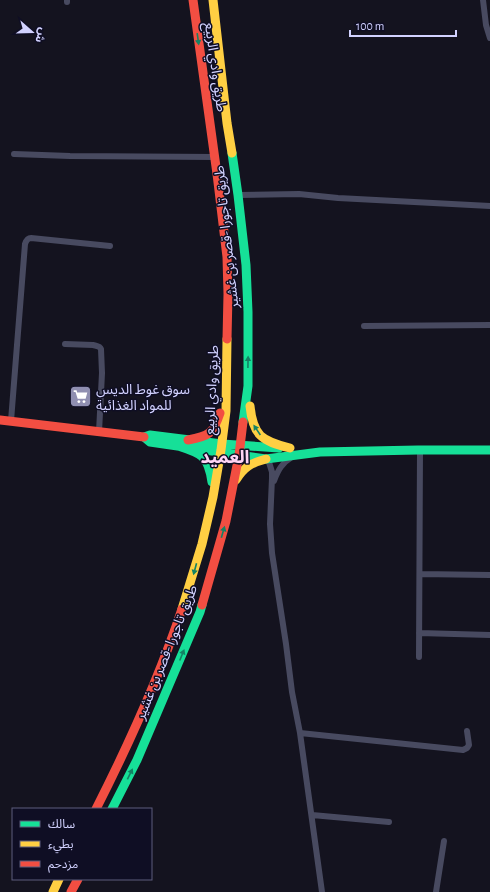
<svg xmlns="http://www.w3.org/2000/svg" width="490" height="892" viewBox="0 0 490 892" font-family="'Alegreya Sans','Noto Sans Arabic',sans-serif">
  <rect width="100%" height="100%" fill="#14131f"/>
  <g fill="none" stroke-linecap="round" stroke-linejoin="round">
    <path stroke="#484a60" stroke-width="6" d="M483,0L486,25L490,38
      M67,2V0
      M14,154L70,156L215,157
      M238,195L299,194L338,198L490,206
      M364,326L490,325
      M65,344L93,345C97,346 100,346 101,349L102,373L99,432
      M11,421L25,244C26,241 28,238 31,238L110,246
      M268,459L272,472V478L270,524L272,553L286,644L292,692L300,733L322,892
      M274,481C278,470 282,463 292,457
      M420,574L490,575
      M419,633L490,635
      M419,657L420,451
      M300,733L463,750L467,748L469,745L467,731
      M312,815L389,822
      M436,892L444,841"/>
    <path stroke="#16e098" stroke-width="9" d="M232,153L238,195L246,265L248,312V386L243,422
      M144,437L150,442L266,459L320,452L418,450H490
      M144,437L150,435L222,444L279,448
      M175,445C200,453 208,454 212,482
      M112,809L137,760L200,612L202,605"/>
    <path stroke="#ffcf43" stroke-width="9" d="M213,0L227,123L232,153
      M250,406C253,436 262,441 290,448
      M236,480C244,467 251,463 266,459
      M182,609L202,544L213,497L221,450L226,411L227,339
      M53,892L59,879"/>
    <path stroke="#f24e42" stroke-width="9" d="M193,0L217,174L227,257L228,294L227,339
      M0,420L144,437
      M188,440C209,436 213,434 220,413
      M202,605L226,521L239,455L243,422
      M96,809C129,744 159,678 182,609
      M71,892L78,879"/>
  </g>
  <defs><path id="oneway-solid" d="M-6-.8H1V-3.2L6.5 0L1 3.2V.8H-6Z"/></defs>
  <g fill="#138264">
    <use href="#oneway-solid" transform="translate(198 39) rotate(82)"/>
    <use href="#oneway-solid" transform="translate(248 362) rotate(-89)"/>
    <use href="#oneway-solid" transform="translate(257 430) rotate(-124)"/>
    <use href="#oneway-solid" transform="translate(223 532) rotate(-74)"/>
    <use href="#oneway-solid" transform="translate(195 569) rotate(105)"/>
    <use href="#oneway-solid" transform="translate(182 655) rotate(-68)"/>
    <use href="#oneway-solid" transform="translate(130 774) rotate(-64)"/>
  </g>
  <defs>
    <symbol id="supermarket-square" viewBox="-11 -11 22 22"><rect x="-9" y="-9" width="18" height="18" rx="4" fill="#908fb1" stroke="#0f0e24"/><path d="M-6-5.5h2.5l.6 2H6L4.5 2H-2.5L-4.4-4H-6ZM-1.5 3.2a1.3 1.3 0 1 0 .1 0ZM3 3.2a1.3 1.3 0 1 0 .1 0Z" fill="#fff"/></symbol>
  </defs>
  <g fill-rule="evenodd">
    <use href="#supermarket-square" x="68" y="384" width="25" height="25"/>
  </g>
  <g text-anchor="middle" stroke-width="3" stroke-linejoin="round" paint-order="stroke">
    <g font-size="14" fill="#d2d2ff" stroke="#0f0e24">
      <text transform="translate(216 67) rotate(82)" y="5">طريق وادي الربيع</text>
      <text transform="translate(226 237) rotate(-96)" y="5">طريق تاجورا -قصر بن غشير</text>
      <text transform="translate(211 390) rotate(-87)" y="5">طريق وادي الربيع</text>
      <text transform="translate(166 652) rotate(-68)" y="5">طريق تاجورا -قصر بن غشير</text>
    </g>
    <g font-size="14" fill="#d2d2ff" stroke="#0f0e24" text-anchor="start">
      <text x="96" y="394">سوق غوط الديس<tspan x="96" dy="16">للمواد الغذائية</tspan></text>
    </g>
    <g font-size="18" font-weight="bold" fill="#ffd4f5" stroke="#0f0e24">
      <text x="225" y="463">العميد</text>
    </g>
  </g>
  <rect x="12" y="808" width="140" height="72" fill="#0f0e24" stroke="#5d5c7c"/>
  <rect x="20" y="821" width="20" height="6" fill="#16e098" stroke="#5d5c7c"/>
  <text x="48" y="828" font-size="12" fill="#d2d2ff">سالك</text>
  <rect x="20" y="841" width="20" height="6" fill="#ffcf43" stroke="#5d5c7c"/>
  <text x="48" y="848" font-size="12" fill="#d2d2ff">بطيء</text>
  <rect x="20" y="861" width="20" height="6" fill="#f24e42" stroke="#5d5c7c"/>
  <text x="48" y="868" font-size="12" fill="#d2d2ff">مزدحم</text>
  <g transform="translate(32 32) rotate(110)" stroke="#0f0e24" stroke-width="3" paint-order="stroke">
  <path d="M0-3L7 15L0 10L-7 15Z" fill="#d2d2ff"/>
  <text y="-6" font-size="11" font-weight="bold" text-anchor="middle" fill="#d2d2ff">ش</text>
  </g>
  <path d="M350 30v6h106v-6" fill="none" stroke="#d2d2ff" stroke-width="2"/>
  <text x="356" y="30" font-size="12" fill="#d2d2ff" stroke="#0f0e24" stroke-width="3" paint-order="stroke">100 m</text>
</svg>
